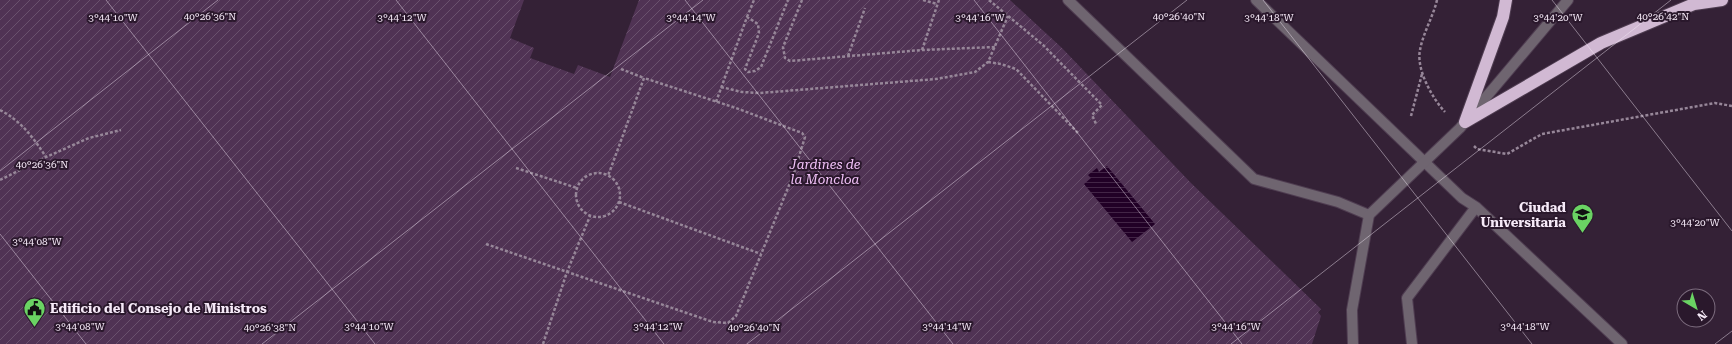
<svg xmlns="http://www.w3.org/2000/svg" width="1732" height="344" viewBox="0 0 1732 344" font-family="'Roboto Serif',serif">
  <defs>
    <pattern id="garden-furrows" width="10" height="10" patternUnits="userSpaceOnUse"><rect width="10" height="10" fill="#503354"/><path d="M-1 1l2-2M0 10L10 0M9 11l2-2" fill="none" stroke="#6a516d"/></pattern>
    <pattern id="water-rules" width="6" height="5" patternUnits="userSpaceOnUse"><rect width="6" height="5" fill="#210026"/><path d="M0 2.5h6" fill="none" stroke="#422546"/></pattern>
  </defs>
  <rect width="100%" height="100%" fill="#342136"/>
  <path fill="url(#garden-furrows)" d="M0,0H524L510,38L534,48L530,58L574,74L578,65L610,77L639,0H1010L1062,48L1191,183L1321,309L1318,312L1321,316L1312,344H0Z"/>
  <path fill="url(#water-rules)" d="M1107,166L1155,224L1132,242L1084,184L1091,178L1088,175L1097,168L1099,172Z"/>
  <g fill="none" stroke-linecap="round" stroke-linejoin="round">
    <defs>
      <path id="service" d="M1068,0L1254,179L1338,202L1369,215
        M1256,0L1462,198L1476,207L1622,344
        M1412,344L1407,298L1476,207"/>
      <path id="minor" d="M1353,344L1352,310L1369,215L1460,128L1568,0"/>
      <path id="motorway" d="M1465,122L1601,43L1694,4L1722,0
        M1465,122L1503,17L1506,0"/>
    </defs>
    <use href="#service" stroke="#4f3d51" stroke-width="12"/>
    <use href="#minor" stroke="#4f3d51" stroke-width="12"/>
    <use href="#motorway" stroke="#4f3d51" stroke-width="14"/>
    <path stroke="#978799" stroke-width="2.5" stroke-dasharray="3 2" stroke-linecap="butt" d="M802,0L783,47L785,58L790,61L922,50L995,47
      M923,0L937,4
      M989,0L1043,45L1102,105L1092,115L1096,124
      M1437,0C1433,17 1423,33 1420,50C1416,69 1432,98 1445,112
      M747,17L754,0
      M922,50L939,0
      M848,56L865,8
      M988,62L1001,64L1016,69L1079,134
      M621,69L644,78
      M721,87L742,92L760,93L936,79L975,72L988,62L1008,16
      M716,102L747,17L758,24L759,33L745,69L748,72L755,71L761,67L788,0
      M0,110C21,121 33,137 46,157
      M1411,116L1422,74
      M1474,146L1477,149L1507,154L1542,134L1715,103L1732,106
      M516,168L577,188
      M576 195a22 22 0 1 1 44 0a22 22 0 1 1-44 0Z
      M0,180L46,157L89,138L121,130
      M619,202L761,254
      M486,244L713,322L728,323L736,316L794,173L805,137L802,133L736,108L644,78L608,176
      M543,344L567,272L590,216"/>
    <use href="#service" stroke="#6f6570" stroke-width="10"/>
    <use href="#minor" stroke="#6f6570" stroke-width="10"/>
    <use href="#motorway" stroke="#d1b9d3" stroke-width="12"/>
  </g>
  <path fill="none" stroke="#f6eaf8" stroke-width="1" stroke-opacity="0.45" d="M106,0L375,344M396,0L664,344M685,0L953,344M974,0L1242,344M1263,0L1532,344M1552,0L1732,231M0,171L218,0M0,234L86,344M262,344L703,0M747,344L1187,0M1231,344L1671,0M1715,344L1732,331"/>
  <defs>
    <symbol id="university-pin" viewBox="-11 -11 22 30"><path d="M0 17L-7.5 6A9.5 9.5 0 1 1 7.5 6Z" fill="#6ad363" stroke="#2a182c"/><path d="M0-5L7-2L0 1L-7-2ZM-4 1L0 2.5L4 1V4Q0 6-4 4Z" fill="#111"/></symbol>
    <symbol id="civic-pin" viewBox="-11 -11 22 30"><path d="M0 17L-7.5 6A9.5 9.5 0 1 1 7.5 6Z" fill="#6ad363" stroke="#2a182c"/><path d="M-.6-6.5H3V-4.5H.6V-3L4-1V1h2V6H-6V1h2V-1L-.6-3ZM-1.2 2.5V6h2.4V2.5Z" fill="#111"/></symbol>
  </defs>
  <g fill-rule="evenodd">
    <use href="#university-pin" x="1570" y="202" width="25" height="34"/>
    <use href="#civic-pin" x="22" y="296" width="25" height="34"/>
  </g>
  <g text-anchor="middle" stroke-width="4" stroke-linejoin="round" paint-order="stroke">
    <g font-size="13" font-style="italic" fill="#f3c3fa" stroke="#2a182c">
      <text x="825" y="169">Jardines de<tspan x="825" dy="15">la Moncloa</tspan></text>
    </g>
    <g font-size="13" font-weight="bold" fill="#f6eaf8" stroke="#2a182c" text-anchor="end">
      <text x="1566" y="212">Ciudad<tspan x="1566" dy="15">Universitaria</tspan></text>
      <text x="50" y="313" text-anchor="start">Edificio del Consejo de Ministros</text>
    </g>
  </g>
  <g font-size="10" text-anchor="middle" fill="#f6eaf8" stroke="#2a182c" stroke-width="4" stroke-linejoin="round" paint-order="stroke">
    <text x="210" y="20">40°26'36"N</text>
    <text x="1179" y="20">40°26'40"N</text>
    <text x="1663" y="20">40°26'42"N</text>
    <text x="113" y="21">3°44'10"W</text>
    <text x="402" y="21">3°44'12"W</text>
    <text x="691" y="21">3°44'14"W</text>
    <text x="980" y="21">3°44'16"W</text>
    <text x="1269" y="21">3°44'18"W</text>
    <text x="1558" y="21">3°44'20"W</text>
    <text x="42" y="168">40°26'36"N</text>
    <text x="1695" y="226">3°44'20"W</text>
    <text x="37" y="245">3°44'08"W</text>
    <text x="80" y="330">3°44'08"W</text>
    <text x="369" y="330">3°44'10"W</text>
    <text x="658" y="330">3°44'12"W</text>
    <text x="947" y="330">3°44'14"W</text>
    <text x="1236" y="330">3°44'16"W</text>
    <text x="1525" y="330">3°44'18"W</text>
    <text x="270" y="331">40°26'38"N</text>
    <text x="754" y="331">40°26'40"N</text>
  </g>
  <g transform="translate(1696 308) rotate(142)"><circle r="19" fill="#2a182c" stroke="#7c6c7e"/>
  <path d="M0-3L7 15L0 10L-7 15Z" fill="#6ad363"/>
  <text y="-6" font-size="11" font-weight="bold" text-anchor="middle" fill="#f6eaf8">N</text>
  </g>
</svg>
